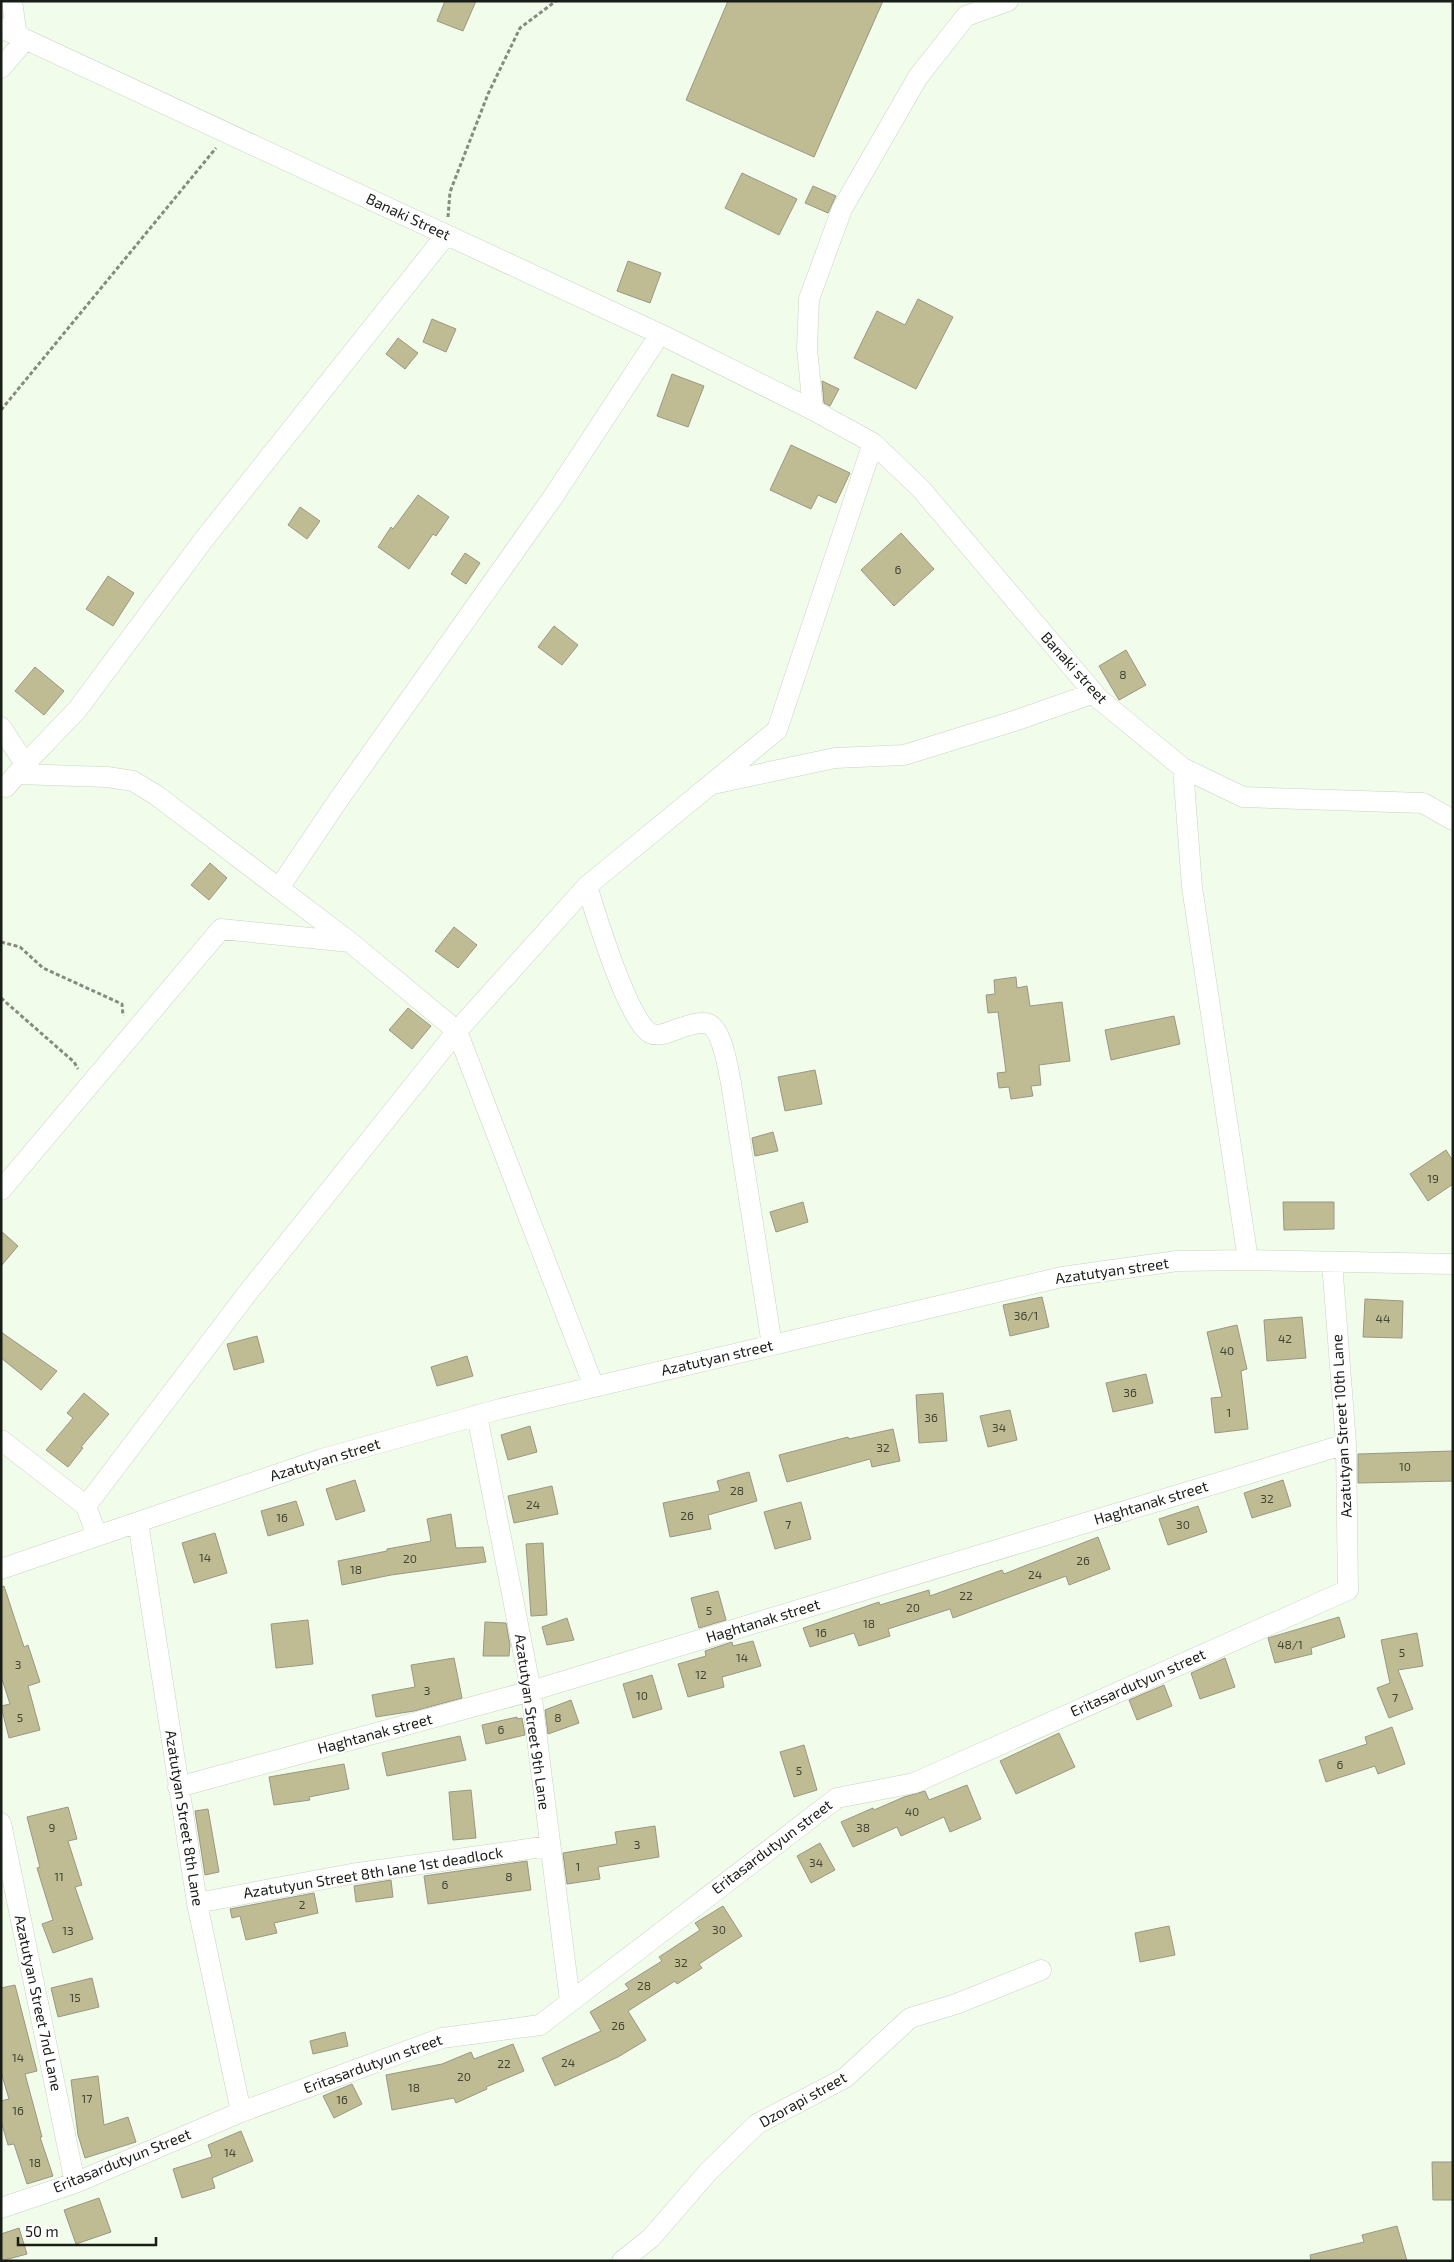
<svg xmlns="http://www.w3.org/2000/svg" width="1454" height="2262" viewBox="0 0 1454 2262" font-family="'Exo 2',sans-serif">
  <rect width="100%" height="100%" fill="#f1fcea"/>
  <path fill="#bfbc93" stroke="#999785" d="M445,1H476L463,31L437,21Z
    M728,1H883L814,157L686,100Z
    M742,173L797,199L779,235L725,208Z
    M813,186L836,196L828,213L805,203Z
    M628,261L661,273L650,303L617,291Z
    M918,299L953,317L916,389L854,358L877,311L905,325Z
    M432,319L456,329L446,352L423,342Z
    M398,338L418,353L405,369L386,354Z
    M672,374L704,386L688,427L657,416Z
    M822,381L839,389L830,406L824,403Z
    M791,445L850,473L836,503L818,495L811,509L770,490Z
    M418,495L449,517L436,536L433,534L409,569L378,547L391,527L393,529Z
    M300,507L320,521L307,539L288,525Z
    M901,533L934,569L894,606L861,570Z
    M465,553L480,563L466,584L451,574Z
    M108,576L134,593L113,626L86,609Z
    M554,626L578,645L562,665L538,647Z
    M1126,650L1146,685L1119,700L1099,666Z
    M35,667L64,691L44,715L15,691Z
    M210,863L227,878L209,900L191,885Z
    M454,927L477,945L458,968L435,951Z
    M1016,977L1017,988L1027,986L1030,1006L1062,1002L1070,1061L1039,1065L1041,1085L1031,1086L1033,1096L1011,1099L1009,1087L999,1088L997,1073L1006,1072L998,1012L988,1013L986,995L995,994L994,980Z
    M408,1008L431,1026L412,1049L389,1030Z
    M1174,1016L1180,1044L1111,1060L1105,1030Z
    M815,1070L822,1104L785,1111L778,1077Z
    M773,1132L778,1151L755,1156L752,1138Z
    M1446,1150L1453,1161V1184L1428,1201L1410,1174Z
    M803,1202L808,1222L776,1232L770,1212Z
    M1283,1202H1334V1229L1284,1230Z
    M1,1231L18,1246L1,1266Z
    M1042,1297L1049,1327L1010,1336L1003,1305Z
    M1365,1299L1403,1301L1402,1338L1363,1337Z
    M1302,1317L1306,1358L1267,1361L1264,1320Z
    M1237,1325L1247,1369L1241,1371L1248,1429L1215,1433L1211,1398L1222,1397L1207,1332Z
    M1,1332L57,1371L41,1390L1,1358Z
    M257,1336L264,1362L234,1370L227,1344Z
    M467,1356L473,1376L437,1386L431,1367Z
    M1146,1374L1153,1403L1113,1412L1106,1383Z
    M84,1393L109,1414L81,1447L83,1448L68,1467L46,1450L73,1418L67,1413Z
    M943,1393L947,1441L919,1443L916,1395Z
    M1010,1410L1017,1440L988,1447L980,1416Z
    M530,1426L537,1452L508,1460L501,1435Z
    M893,1429L900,1461L872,1467L870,1459L787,1482L779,1455L848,1437L849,1439Z
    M1453,1451V1481L1358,1483V1454Z
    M749,1472L757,1501L708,1515L711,1529L670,1537L663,1503L720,1491L717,1481Z
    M355,1480L365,1511L336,1520L326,1489Z
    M1283,1480L1291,1506L1252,1518L1244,1493Z
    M552,1486L558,1514L514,1523L508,1496Z
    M296,1501L304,1525L268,1536L261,1511Z
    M801,1502L811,1539L775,1549L764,1512Z
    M1198,1506L1207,1532L1168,1545L1159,1519Z
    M451,1514L456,1548L483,1547L486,1562L391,1575L342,1585L338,1561L387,1551V1549L431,1541L427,1519Z
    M215,1533L227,1573L194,1583L182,1543Z
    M1098,1537L1110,1569L1069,1585L1066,1576L953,1618L950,1609L888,1629L890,1636L859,1646L854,1633L810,1647L803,1628L879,1602L880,1605L929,1590L930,1596L1002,1570L1004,1574Z
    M543,1543L547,1615L531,1616L526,1544Z
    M4,1586L24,1647L28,1645L40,1682L28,1686L40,1730L9,1738L1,1706L10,1704L1,1676V1587Z
    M718,1591L726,1620L699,1628L691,1598Z
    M1339,1617L1345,1637L1311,1648L1312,1654L1275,1663L1268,1638Z
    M567,1618L574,1640L547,1645L542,1627Z
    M308,1620L313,1664L276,1668L271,1624Z
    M485,1622L506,1623L510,1645L509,1656H483Z
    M1417,1633L1423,1666L1398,1670L1413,1709L1389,1718L1377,1688L1390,1683L1381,1640Z
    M753,1641L761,1666L722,1677L724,1687L688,1697L678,1664L706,1656L705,1651L732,1642L733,1646Z
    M454,1658L462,1698L414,1711L376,1717L372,1695L415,1687L411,1665Z
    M1225,1658L1235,1687L1200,1699L1191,1673Z
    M652,1675L662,1709L633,1718L623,1684Z
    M1164,1685L1172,1706L1137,1720L1129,1700Z
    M571,1700L579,1723L548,1734L545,1710Z
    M517,1717V1719L522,1718L525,1735L486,1744L482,1725Z
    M1392,1727L1405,1764L1378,1774L1375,1766L1326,1782L1319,1760L1367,1744L1365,1737Z
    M1059,1733L1075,1767L1016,1794L1000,1761Z
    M460,1736L466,1760L387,1776L382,1753Z
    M804,1745L817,1790L794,1797L780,1752Z
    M344,1764L349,1789L309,1797L310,1800L274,1805L269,1777Z
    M967,1785L981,1819L950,1832L944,1817L901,1836L897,1827L853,1847L841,1822L873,1808L874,1810L904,1797L925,1791L929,1800Z
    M471,1790L476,1838L453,1840L449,1792Z
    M68,1807L77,1839L68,1841L82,1885L75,1887L93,1939L53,1953L42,1924L53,1920L37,1868L40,1867L27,1817Z
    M208,1809L219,1872L205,1875L195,1811Z
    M655,1826L659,1857L598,1867L600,1879L567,1884L563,1853L617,1844L615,1832Z
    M820,1843L835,1870L811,1883L797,1856Z
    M527,1861L531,1890L428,1904L424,1876Z
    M391,1880L393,1897L356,1902L354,1886Z
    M314,1893L318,1913L274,1923L277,1933L246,1940L240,1916L232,1918L230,1909Z
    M723,1906L742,1936L699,1964L702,1968L677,1984L675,1981L628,2011L646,2040L618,2057L555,2086L542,2058L601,2031L590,2012L629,1989L625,1984L662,1961L659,1957L700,1930L695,1923Z
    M1169,1926L1175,1955L1140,1962L1135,1933Z
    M92,1978L99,2007L58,2017L51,1988Z
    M15,1985L37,2071L25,2074L42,2137H40L53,2176L27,2184L14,2144L8,2145L1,2121V2101L9,2099L1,2072V1988Z
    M345,2032L348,2046L313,2054L310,2041Z
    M513,2044L524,2071L486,2087L487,2089L456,2103L454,2098L392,2110L386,2075L442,2064L471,2052L474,2059Z
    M98,2076L104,2125L128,2117L136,2142L85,2158L78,2135L71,2080Z
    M352,2084L362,2104L334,2118L323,2096Z
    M241,2131L253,2161L212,2178L215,2188L182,2198L173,2169L212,2157L208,2145Z
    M1432,2162H1453V2200H1433Z
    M99,2198L111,2232L76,2244L64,2210Z
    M1397,2226L1407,2261H1311L1310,2255L1364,2242L1362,2235Z
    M19,2228L27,2254L1,2261V2234Z"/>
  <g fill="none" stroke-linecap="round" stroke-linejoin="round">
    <defs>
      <path id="minor" d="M12,1L17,37
        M1,28L660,334L813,410L873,443L921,489L1099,699L1183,768L1243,797L1423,803L1453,820
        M1,68L25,40
        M813,410L807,348L809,299L842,209L918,77L966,16L1008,1
        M1,727L25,764
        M1183,768L1192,887L1248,1260
        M17,774L107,777L133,781L156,795L350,942
        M713,784L835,758L904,755L1017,720L1094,693
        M6,787L25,764L77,710L205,538L446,235
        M587,886C595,912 628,1021 650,1033C656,1036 665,1034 672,1031C683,1028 693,1022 705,1023C722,1024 728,1069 731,1083L772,1345
        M279,888L339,799L553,497L660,334
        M1,1190L221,929L350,942L457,1031L594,1387
        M477,1415L531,1691L570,2001
        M1,1440L86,1506
        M138,1522L197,1903L241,2112
        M97,1536L86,1506L246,1295L457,1031L587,886L777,730L873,443
        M1,1569L322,1459L500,1409L1062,1277L1177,1261L1248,1260L1453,1264
        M178,1787L531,1691L1346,1444
        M1,1823L75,2183
        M197,1903L351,1874L549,1846
        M1,2208L75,2183L241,2112L442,2038L540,2025L837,1798L914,1783L1348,1590L1346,1444L1332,1262
        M622,2261L651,2238L708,2172L757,2124L845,2078L910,2018L956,2004L1041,1970"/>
    </defs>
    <use href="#minor" stroke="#c8d3c1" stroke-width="21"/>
    <path stroke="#848b7f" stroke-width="3" stroke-dasharray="4 2.5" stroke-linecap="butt" d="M448,217L450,192L488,94L520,28L556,1
      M1,410L216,148
      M1,942L20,947L43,968L122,1004L123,1016
      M1,998L74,1062L78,1069"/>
    <use href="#minor" stroke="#fff" stroke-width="20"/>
  </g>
  <g text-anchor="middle" stroke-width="4" stroke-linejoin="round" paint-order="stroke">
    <g font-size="12" fill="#424536">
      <text x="898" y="574">6</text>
      <text x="1123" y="679">8</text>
      <text x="1433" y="1183">19</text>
      <text x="1026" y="1320">36/1</text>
      <text x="1383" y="1323">44</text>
      <text x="1285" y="1343">42</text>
      <text x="1227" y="1355">40</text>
      <text x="1130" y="1397">36</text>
      <text x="1229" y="1417">1</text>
      <text x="931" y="1422">36</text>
      <text x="999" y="1432">34</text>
      <text x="883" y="1452">32</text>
      <text x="1405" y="1471">10</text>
      <text x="737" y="1495">28</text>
      <text x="1267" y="1503">32</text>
      <text x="533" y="1509">24</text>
      <text x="687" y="1520">26</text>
      <text x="282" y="1522">16</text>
      <text x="788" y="1529">7</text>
      <text x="1183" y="1529">30</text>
      <text x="205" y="1562">14</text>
      <text x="410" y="1563">20</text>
      <text x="1083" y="1565">26</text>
      <text x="356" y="1574">18</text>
      <text x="1035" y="1579">24</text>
      <text x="966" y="1600">22</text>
      <text x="913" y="1612">20</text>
      <text x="709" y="1615">5</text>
      <text x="869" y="1628">18</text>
      <text x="821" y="1637">16</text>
      <text x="1290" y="1649">48/1</text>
      <text x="1402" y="1657">5</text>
      <text x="742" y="1662">14</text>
      <text x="18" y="1669">3</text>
      <text x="701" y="1679">12</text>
      <text x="427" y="1695">3</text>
      <text x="642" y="1700">10</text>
      <text x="1395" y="1702">7</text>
      <text x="20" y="1722">5</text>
      <text x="558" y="1722">8</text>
      <text x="501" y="1734">6</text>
      <text x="1340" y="1769">6</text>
      <text x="799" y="1775">5</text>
      <text x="912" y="1816">40</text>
      <text x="52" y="1832">9</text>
      <text x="863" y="1832">38</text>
      <text x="637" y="1849">3</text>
      <text x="816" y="1867">34</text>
      <text x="578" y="1871">1</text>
      <text x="59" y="1881">11</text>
      <text x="509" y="1881">8</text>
      <text x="445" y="1889">6</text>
      <text x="302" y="1909">2</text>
      <text x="719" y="1934">30</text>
      <text x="68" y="1935">13</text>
      <text x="681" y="1967">32</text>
      <text x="644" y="1990">28</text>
      <text x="75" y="2002">15</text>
      <text x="618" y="2030">26</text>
      <text x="18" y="2062">14</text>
      <text x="568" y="2067">24</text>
      <text x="504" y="2068">22</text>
      <text x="464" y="2081">20</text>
      <text x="414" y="2092">18</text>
      <text x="87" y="2103">17</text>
      <text x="342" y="2104">16</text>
      <text x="18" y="2115">16</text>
      <text x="230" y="2157">14</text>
      <text x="35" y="2167">18</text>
    </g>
    <g font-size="15" fill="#191d17" stroke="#fff">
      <text transform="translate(408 217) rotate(25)" y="5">Banaki Street</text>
      <text transform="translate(1074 668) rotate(48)" y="5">Banaki street</text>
      <text transform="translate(1112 1271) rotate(-8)" y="5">Azatutyan street</text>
      <text transform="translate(717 1358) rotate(-13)" y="5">Azatutyan street</text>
      <text transform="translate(1342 1426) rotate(-93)" y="5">Azatutyan Street 10th Lane</text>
      <text transform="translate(325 1460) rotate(-17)" y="5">Azatutyan street</text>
      <text transform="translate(1151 1503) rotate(-17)" y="5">Haghtanak street</text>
      <text transform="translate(763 1621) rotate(-17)" y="5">Haghtanak street</text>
      <text transform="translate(1138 1683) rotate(-24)" y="5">Eritasardutyun street</text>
      <text transform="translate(532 1722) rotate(82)" y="5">Azatutyan Street 9th Lane</text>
      <text transform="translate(375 1734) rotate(-15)" y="5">Haghtanak street</text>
      <text transform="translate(184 1818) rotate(81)" y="5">Azatutyan Street 8th Lane</text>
      <text transform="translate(772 1847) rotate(-37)" y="5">Eritasardutyun street</text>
      <text transform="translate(373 1873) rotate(-9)" y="5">Azatutyun Street 8th lane 1st deadlock</text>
      <text transform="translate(38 2003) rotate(78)" y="5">Azatutyan Street 7nd Lane</text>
      <text transform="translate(373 2064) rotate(-20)" y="5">Eritasardutyun street</text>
      <text transform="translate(803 2100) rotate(-29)" y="5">Dzorapi street</text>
      <text transform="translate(122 2161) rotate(-22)" y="5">Eritasardutyun Street</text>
    </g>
  </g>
  <rect width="1454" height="2262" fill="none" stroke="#191d17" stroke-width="5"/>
  <path d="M18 2237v8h138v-8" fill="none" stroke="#191d17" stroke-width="2.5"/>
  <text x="25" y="2237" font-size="15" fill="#191d17" stroke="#ffffff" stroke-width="4" paint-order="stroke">50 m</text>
</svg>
